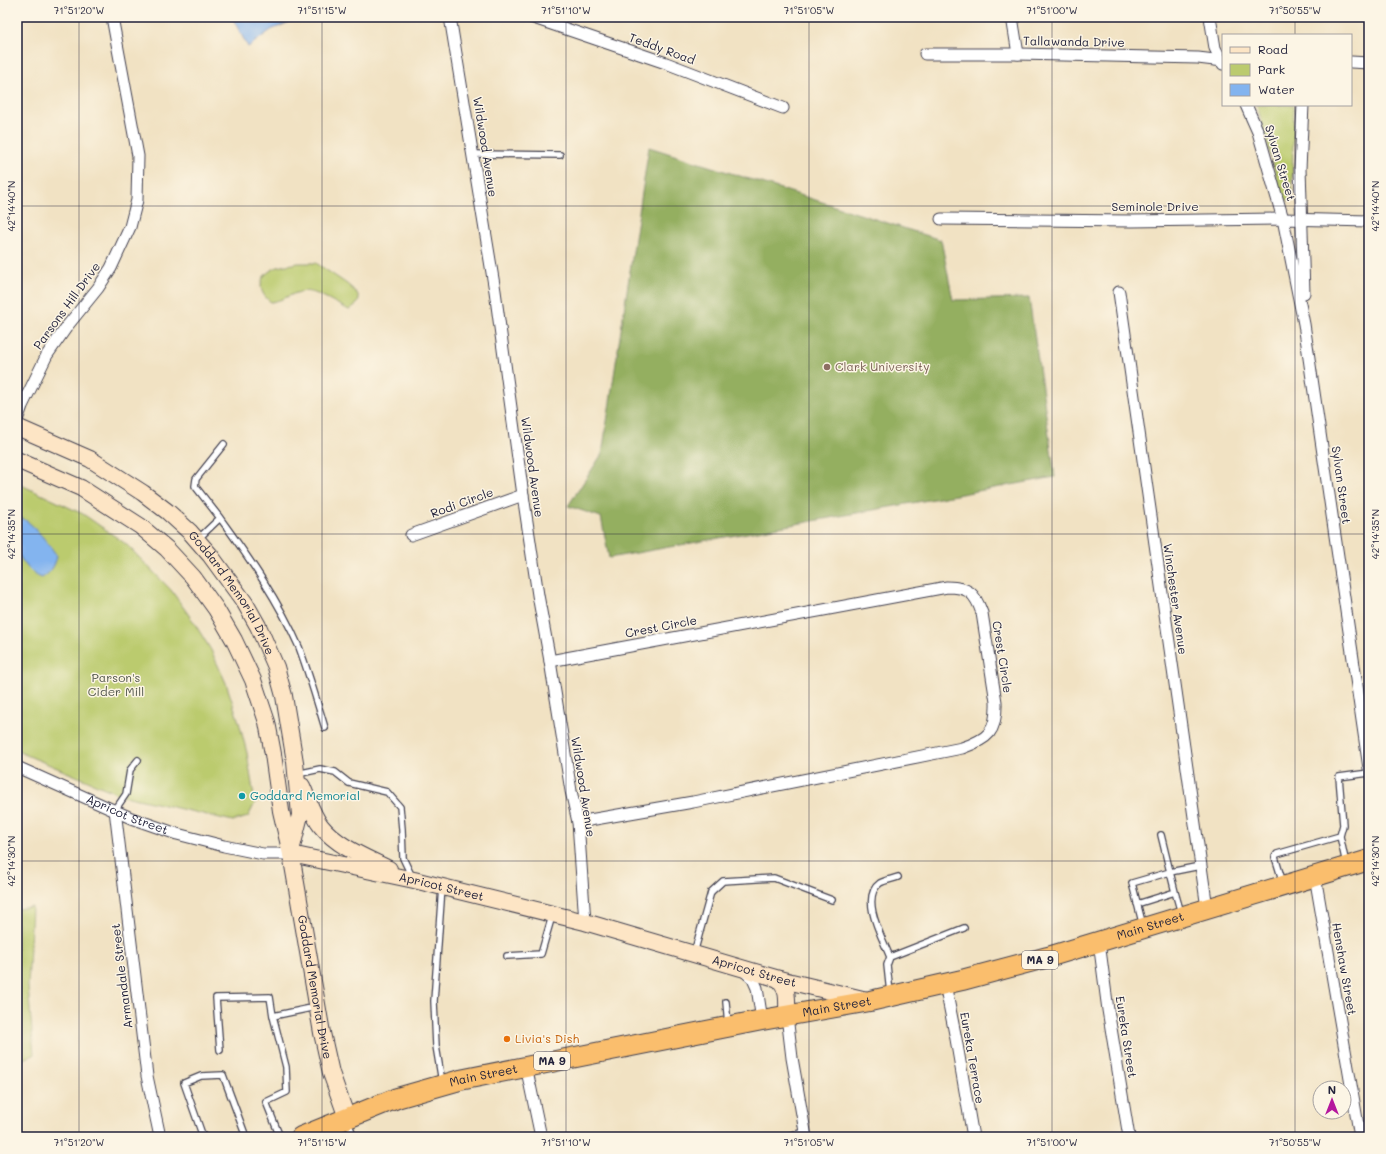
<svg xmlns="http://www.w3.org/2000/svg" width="1386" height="1154" viewBox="0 0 1386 1154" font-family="Mali,sans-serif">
  <rect width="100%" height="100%" fill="#fcf5e5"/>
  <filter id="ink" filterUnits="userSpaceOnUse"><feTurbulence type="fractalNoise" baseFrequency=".025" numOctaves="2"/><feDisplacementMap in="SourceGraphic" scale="8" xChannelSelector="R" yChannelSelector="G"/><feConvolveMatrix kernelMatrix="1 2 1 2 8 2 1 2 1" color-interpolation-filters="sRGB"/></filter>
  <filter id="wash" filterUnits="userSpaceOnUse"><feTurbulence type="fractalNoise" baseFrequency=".012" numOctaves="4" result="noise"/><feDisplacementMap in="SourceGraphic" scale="16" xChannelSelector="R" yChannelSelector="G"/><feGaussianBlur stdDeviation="0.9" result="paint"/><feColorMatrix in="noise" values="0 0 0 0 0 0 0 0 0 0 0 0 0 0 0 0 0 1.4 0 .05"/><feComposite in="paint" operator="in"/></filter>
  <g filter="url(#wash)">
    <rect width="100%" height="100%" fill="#f1e2c3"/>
    <path fill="#bbcb6e" stroke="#6e7654" d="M1257,105H1294L1292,194L1290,201L1285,199L1281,195Z
      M298,263H316L347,284L357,293L359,298L358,303L349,310C336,304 314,288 300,292C290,294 282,301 271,302C259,294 257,279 270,271C278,265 289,265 298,263Z
      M17,483L83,514L126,544L171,590L193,621L211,650L226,683L239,722L247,753L255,803L248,817L233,821L121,795L17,751Z
      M32,907L28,986L34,1055L17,1061V909Z"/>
    <path fill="#94af61" stroke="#5b684e" d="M649,147L941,240L953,300L1029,298L1055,477L609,558L601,517L568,506L602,454Z"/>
    <path fill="#83b4ef" stroke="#526b95" d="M232,17H298L296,19L271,30L248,47Z
      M17,518C18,518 22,518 23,519C32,522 52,548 57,556C55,566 51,572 42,578C33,576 19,559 17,550C15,543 17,526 17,518Z"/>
  </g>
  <g filter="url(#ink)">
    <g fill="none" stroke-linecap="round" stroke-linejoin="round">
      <defs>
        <path id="lane" d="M473,154L560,155
          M220,518C249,558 279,601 299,647C309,674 317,701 325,728
          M198,539L220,518L195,486L196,479L224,444
          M297,774L320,769L335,772L349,783L387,792L400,807L402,829L403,858L412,877
          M115,810L126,794L130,770L138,760
          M1340,836L1343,825L1339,777L1369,773
          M1283,883L1275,857L1277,854L1340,836L1346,864
          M1175,892L1181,913
          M1137,904L1175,892L1170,872L1200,866
          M1143,926L1132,883L1170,872L1161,835
          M694,953L711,892L723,881L774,878L832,900
          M507,956L541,954L552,916
          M890,957C883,939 859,898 880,883C885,880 893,879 898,877
          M890,993L887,965L890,957L964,928
          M726,1002L728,1024
          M273,1016L286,1067L287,1092L266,1102L280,1137
          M220,1050L216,998L270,997L273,1016L316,1007
          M442,1082L436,1046L434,1001L442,887
          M348,1122L354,1137
          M203,1137L184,1083L201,1076L223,1075L246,1137
          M784,1137L805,1132"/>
        <g id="street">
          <path d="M450,17L495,291L523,495L538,595L550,661L571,791L578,822L585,922"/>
          <path d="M531,17L666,63L783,108"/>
          <path d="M1012,17L1018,54"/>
          <path d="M1210,17L1215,48L1223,64"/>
          <path d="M925,54H1018L1198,58L1223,61"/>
          <path d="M1351,62L1369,63"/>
          <path d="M1246,105L1258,132L1283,219L1304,324L1369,768"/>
          <path d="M1303,105L1300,169L1304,293"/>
          <path d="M941,219L1132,221L1283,219L1369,221"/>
          <path d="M1119,292L1207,908"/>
          <path d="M17,420L22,406L47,355L68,325L98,288L111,268L130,227L137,200L138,156L112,17"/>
          <path d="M411,535L523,495"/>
          <path d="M550,661L947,587C969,587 975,593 982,613L996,702C997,732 988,739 962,748L693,802L578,822"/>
          <path id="s1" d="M17,767L131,818L177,834L224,846L263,854H291"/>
          <path d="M115,810L147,1076L160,1137"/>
          <path d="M1315,876L1360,1137"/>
          <path d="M1099,942L1108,1010L1129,1137"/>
          <path d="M743,970L753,979L757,988L762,1020"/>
          <path d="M945,984L956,1039L973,1137"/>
          <path d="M787,1016L792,1058L806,1137"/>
          <path d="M526,1066L541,1137"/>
        </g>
        <g id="secondary">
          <path id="s2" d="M17,427L90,459L143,493L168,512L190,532L210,555L245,603L258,626L276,667L284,696L295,762L300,815L291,851"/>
          <path id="s3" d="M17,460L81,488L140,526L167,549L193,577L216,609L234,640L253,680L267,722L273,754L281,811L291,854L322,1033L331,1073L347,1118"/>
          <path d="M302,786C308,799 312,815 321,826C338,847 365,857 389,869"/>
          <path id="s4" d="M291,854L414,880L585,922L779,979L867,1000"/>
          <path d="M779,979C789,990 787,1001 787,1016"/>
        </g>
        <g id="highway">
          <path id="s5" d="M301,1137L397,1098L460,1080L762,1020L870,1001L962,980L1048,957L1369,860"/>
        </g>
      </defs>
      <use href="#lane" stroke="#413f4f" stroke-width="8"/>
      <use href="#street" stroke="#413f4f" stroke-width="13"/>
      <use href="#secondary" stroke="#413f4f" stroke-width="18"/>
      <use href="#highway" stroke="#413f4f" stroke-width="22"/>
      <use href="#lane" stroke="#fff" stroke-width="5.5"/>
      <use href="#street" stroke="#fff" stroke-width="11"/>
      <use href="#secondary" stroke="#fde5c5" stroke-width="16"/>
      <use href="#highway" stroke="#fabe6d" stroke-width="20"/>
    </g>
  </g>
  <path fill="none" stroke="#22223b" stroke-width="1" stroke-opacity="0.45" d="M79,17V1137M322,17V1137M566,17V1137M809,17V1137M1052,17V1137M1295,17V35M1295,105V1137M17,206H1369M17,534H1369M17,861H1369"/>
  <circle fill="#8d6e63" stroke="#fcf5e5" stroke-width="1.5" cx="827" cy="367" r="4"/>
  <circle fill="#0f9aa8" stroke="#fcf5e5" stroke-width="1.5" cx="242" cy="796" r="4"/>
  <circle fill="#e8710a" stroke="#fcf5e5" stroke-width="1.5" cx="507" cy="1039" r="4"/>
  <g text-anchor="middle" stroke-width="3" stroke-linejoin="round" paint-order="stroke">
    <g fill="#fcf5e5" stroke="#63616e" stroke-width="1">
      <rect x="1022" y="951" width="36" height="18" rx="3"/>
      <rect x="534" y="1052" width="36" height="18" rx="3"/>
    </g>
    <g font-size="11" font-weight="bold" fill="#22223b">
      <text x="1040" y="964">MA 9</text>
      <text x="552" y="1065">MA 9</text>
    </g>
    <g font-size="12" fill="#22223b" stroke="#fcf5e5">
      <text transform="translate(1074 42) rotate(1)" y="4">Tallawanda Drive</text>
      <text transform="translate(662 49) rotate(20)" y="4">Teddy Road</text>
      <text transform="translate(485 147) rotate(81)" y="4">Wildwood Avenue</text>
      <text transform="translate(1280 163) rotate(73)" y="4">Sylvan Street</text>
      <text x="1155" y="211">Seminole Drive</text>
      <text transform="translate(67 306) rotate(-54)" y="4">Parsons Hill Drive</text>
      <text transform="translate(532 467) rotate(82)" y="4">Wildwood Avenue</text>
      <text transform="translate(1341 485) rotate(82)" y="4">Sylvan Street</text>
      <text transform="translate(462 503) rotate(-20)" y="4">Rodi Circle</text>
      <text dy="4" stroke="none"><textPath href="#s2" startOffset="278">Goddard Memorial Drive</textPath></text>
      <text transform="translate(1175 599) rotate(82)" y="4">Winchester Avenue</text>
      <text transform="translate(661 627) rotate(-11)" y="4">Crest Circle</text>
      <text transform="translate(1002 657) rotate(81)" y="4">Crest Circle</text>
      <text transform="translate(583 787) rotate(81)" y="4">Wildwood Avenue</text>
      <text dy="4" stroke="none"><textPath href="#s1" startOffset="120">Apricot Street</textPath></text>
      <text dy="4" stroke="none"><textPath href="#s4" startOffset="154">Apricot Street</textPath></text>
      <text dy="4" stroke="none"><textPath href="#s5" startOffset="877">Main Street</textPath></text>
      <text transform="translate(1344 969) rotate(80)" y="4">Henshaw Street</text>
      <text dy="4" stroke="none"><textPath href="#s4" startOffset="478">Apricot Street</textPath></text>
      <text transform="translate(122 976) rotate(-97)" y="4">Armandale Street</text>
      <text dy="4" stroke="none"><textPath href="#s3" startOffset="647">Goddard Memorial Drive</textPath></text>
      <text dy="4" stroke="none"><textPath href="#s5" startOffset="553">Main Street</textPath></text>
      <text transform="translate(1126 1037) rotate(81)" y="4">Eureka Street</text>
      <text transform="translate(972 1058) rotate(80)" y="4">Eureka Terrace</text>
      <text dy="4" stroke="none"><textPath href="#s5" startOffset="193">Main Street</textPath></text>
    </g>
    <g font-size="12" fill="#785e54" stroke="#fcf5e5" text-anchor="start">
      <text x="835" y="371">Clark University</text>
    </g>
    <g font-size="12" fill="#50554a" stroke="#fcf5e5">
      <text x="116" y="682">Parson's<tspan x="116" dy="14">Cider Mill</tspan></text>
    </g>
    <g font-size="12" fill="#0d838f" stroke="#fcf5e5" text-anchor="start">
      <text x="250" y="800">Goddard Memorial</text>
    </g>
    <g font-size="12" fill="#c56008" stroke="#fcf5e5" text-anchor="start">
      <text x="515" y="1043">Livia's Dish</text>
    </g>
  </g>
  <rect width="1386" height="1154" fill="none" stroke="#fcf5e5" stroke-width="44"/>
  <rect x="1222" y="34" width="130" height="72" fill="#fcf5e5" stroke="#a5a1a1"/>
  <rect x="1230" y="47" width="20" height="6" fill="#fde5c5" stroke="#a5a1a1"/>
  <text x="1258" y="54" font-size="12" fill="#22223b">Road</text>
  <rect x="1230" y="64" width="20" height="12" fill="#bbcb6e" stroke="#a5a1a1"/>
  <text x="1258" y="74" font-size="12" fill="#22223b">Park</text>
  <rect x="1230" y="84" width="20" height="12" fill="#83b4ef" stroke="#a5a1a1"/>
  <text x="1258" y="94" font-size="12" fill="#22223b">Water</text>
  <g transform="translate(1332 1100)"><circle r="19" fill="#fcf5e5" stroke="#a5a1a1"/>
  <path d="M0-3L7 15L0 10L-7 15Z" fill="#b5179e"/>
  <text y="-6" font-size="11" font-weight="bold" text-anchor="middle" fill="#22223b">N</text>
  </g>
  <rect x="22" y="22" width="1342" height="1110" fill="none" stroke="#22223b" stroke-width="1.5"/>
  <g font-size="10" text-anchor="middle" fill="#22223b">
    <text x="79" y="14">71°51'20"W</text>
    <text x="322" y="14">71°51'15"W</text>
    <text x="566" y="14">71°51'10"W</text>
    <text x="809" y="14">71°51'05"W</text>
    <text x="1052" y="14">71°51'00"W</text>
    <text x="1295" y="14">71°50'55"W</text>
    <text transform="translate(11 206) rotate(-90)" y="4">42°14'40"N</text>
    <text transform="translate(1375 206) rotate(-90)" y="4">42°14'40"N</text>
    <text transform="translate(11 534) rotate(-90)" y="4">42°14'35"N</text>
    <text transform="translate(1375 534) rotate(-90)" y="4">42°14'35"N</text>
    <text transform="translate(11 861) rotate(-90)" y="4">42°14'30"N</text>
    <text transform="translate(1375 861) rotate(-90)" y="4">42°14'30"N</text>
    <text x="79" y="1146">71°51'20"W</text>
    <text x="322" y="1146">71°51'15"W</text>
    <text x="566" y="1146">71°51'10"W</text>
    <text x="809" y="1146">71°51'05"W</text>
    <text x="1052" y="1146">71°51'00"W</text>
    <text x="1295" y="1146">71°50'55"W</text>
  </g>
</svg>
